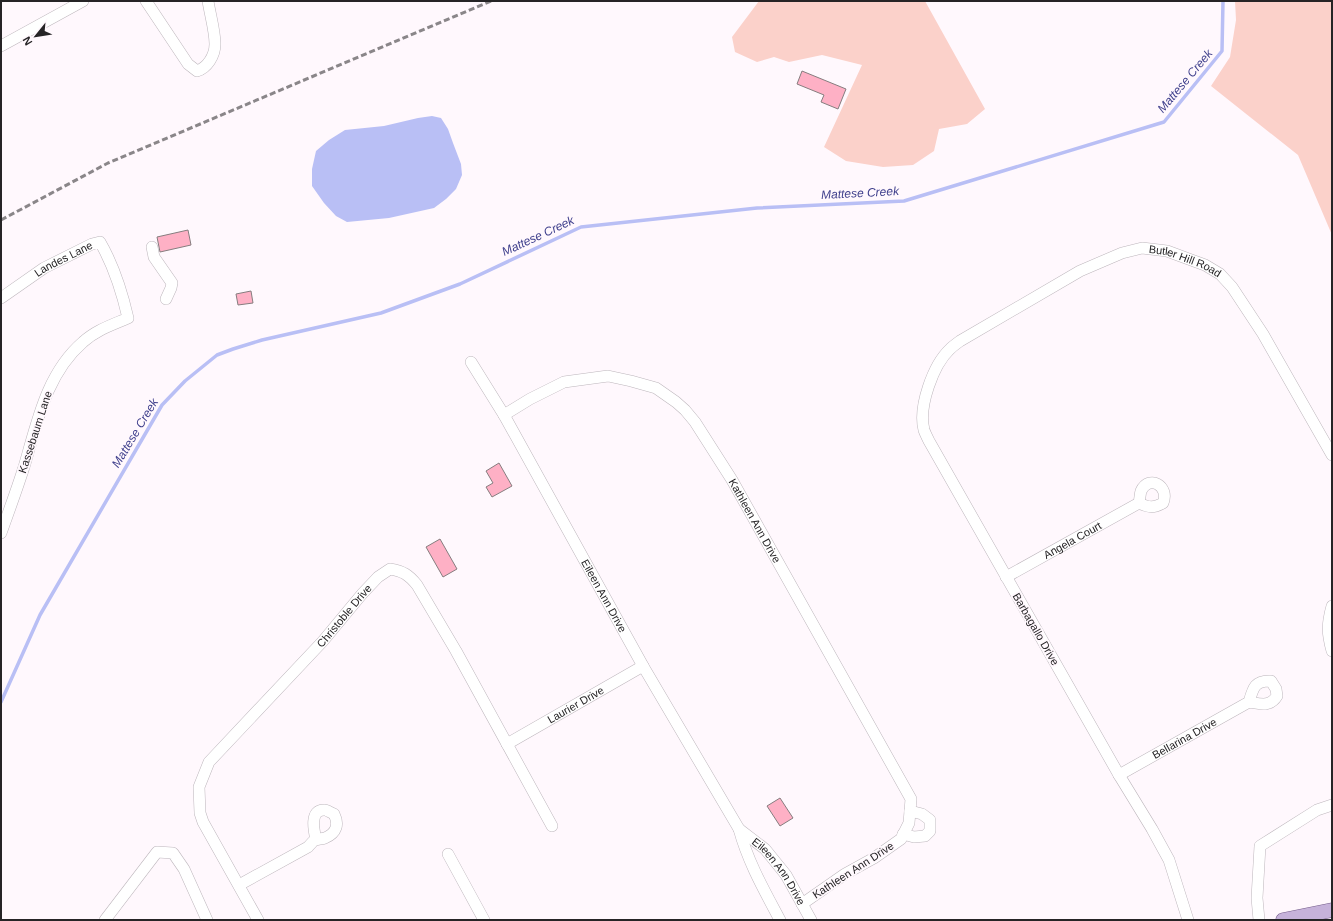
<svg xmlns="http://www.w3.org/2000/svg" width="1333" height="921" viewBox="0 0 1333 921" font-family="Arial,sans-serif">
  <rect width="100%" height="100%" fill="#fff8fd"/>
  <path fill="#fbd1ca" d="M759,1H925L985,109L967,124L939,129L934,151L913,165L883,167L846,161L824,147L862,65L822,55L789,62L774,57L757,62L735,52L732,37Z
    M1235,1H1332V235L1298,155L1211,86L1230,57L1236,20Z"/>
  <path fill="#b9bff5" d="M432,116L441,118L448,129L453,143L461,164L462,175L456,189L446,199L434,208L389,218L347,222L336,216L324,203L312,186V169L316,151L329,140L345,130L384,126L418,118Z"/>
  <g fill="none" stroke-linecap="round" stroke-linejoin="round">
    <path stroke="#b9bff5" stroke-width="3.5" d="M1,702L40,615L162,405L185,381L217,355L233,349L262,340L381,313L460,284L581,227L757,208L904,201L1164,122L1222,51L1223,1"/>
  </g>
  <path fill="#feb0c5" stroke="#867d7f" d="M802,71L846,89L838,109L821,102L824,95L797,84Z
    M188,230L191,245L160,252L157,237Z
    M251,291L253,303L238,305L236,294Z
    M499,463L512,486L492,497L486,487L493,483L486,471Z
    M440,539L457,569L443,577L426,547Z
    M780,798L793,818L780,826L767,806Z"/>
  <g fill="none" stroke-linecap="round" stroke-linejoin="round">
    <defs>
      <g id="minor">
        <path d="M146,1L188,64L197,71C207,68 215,56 215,44C215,31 210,14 208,1"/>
        <path d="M1,46L83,1"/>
        <path d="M152,247L154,257L172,283L171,288L166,299"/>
        <path id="s1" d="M1,298L44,268L92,244L100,242C114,266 122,292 128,318C112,325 96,330 83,342C46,374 37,423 24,467C17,489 9,511 1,533"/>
        <path id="s2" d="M471,362L504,415L643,666L739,829C748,862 764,890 780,920"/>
        <path id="s3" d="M504,415L530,399L564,382L608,376L631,381L656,388L676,402L685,410L695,422L732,480L911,799L909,823L901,839L874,858L845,874L802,904"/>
        <path id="s4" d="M1006,577L1139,503C1149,508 1154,508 1163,503C1170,486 1149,474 1141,491C1140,494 1140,499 1139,503"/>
        <path d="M1332,606C1327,624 1327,633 1332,651"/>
        <path id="s5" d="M507,744L643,666"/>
        <path id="s6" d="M1119,775L1249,702C1261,704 1270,707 1277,696L1276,689L1271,681C1255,680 1253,688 1249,702"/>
        <path id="s7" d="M739,829L765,849L786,875L811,920"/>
        <path d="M903,834L914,837L925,836L930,831V820L922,814L910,811"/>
        <path d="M448,854L484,920"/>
        <path d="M239,885L308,847C310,845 313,841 315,840C318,839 322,839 325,838C337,833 339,824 334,814C331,813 327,810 325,810C309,809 314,831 316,840"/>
        <path d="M105,920L157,852L173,853L184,869L207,920"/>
        <path id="s8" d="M258,920L203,822L200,813L199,787L209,762L323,641L362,594L378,577L390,569C403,571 409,575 417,585L456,651L552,826"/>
        <path id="s9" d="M1188,920L1169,860L1152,829L1119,775L929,441C927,437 925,433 924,430C918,407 933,365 950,349C953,346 956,344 960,341L1080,271L1122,253L1142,248L1167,251L1205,265L1220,274L1232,287L1263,334L1332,455"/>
        <path d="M1259,920L1257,898L1260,846L1317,810L1332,805"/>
      </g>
      <path id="major" d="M1283,920L1332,910"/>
    </defs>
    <use href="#minor" stroke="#bdb6bc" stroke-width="12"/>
    <use href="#major" stroke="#755e8b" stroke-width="15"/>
    <use href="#minor" stroke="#fff" stroke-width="11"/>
    <use href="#major" stroke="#c6b2da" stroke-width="14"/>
    <path stroke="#8a8689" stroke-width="3" stroke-dasharray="6 3" stroke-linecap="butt" d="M1,220L108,163L491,1"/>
  </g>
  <g text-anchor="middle" stroke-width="3.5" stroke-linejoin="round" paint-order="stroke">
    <g font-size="11" fill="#262426" stroke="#fff8fd">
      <text dy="4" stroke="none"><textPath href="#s1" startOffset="74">Landes Lane</textPath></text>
      <text dy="4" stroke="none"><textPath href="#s9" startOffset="909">Butler Hill Road</textPath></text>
      <text transform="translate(35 432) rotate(-72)" y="4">Kassebaum Lane</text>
      <text dy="4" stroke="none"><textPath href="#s3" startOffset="330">Kathleen Ann Drive</textPath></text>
      <text dy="4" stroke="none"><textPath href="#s4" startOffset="76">Angela Court</textPath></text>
      <text dy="4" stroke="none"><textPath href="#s2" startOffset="269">Eileen Ann Drive</textPath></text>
      <text dy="4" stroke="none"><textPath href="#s8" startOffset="374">Christoble Drive</textPath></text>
      <text transform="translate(1036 629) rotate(60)" y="4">Barbagallo Drive</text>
      <text dy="4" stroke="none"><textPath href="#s5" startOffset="79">Laurier Drive</textPath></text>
      <text dy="4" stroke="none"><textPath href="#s6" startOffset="75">Bellarina Drive</textPath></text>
      <text transform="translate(853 870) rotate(-33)" y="4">Kathleen Ann Drive</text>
      <text dy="4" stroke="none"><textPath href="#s7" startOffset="59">Eileen Ann Drive</textPath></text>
    </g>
    <g font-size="12" font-style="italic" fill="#3f3f8c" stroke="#fff8fd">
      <text transform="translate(1185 81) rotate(-50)" y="4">Mattese Creek</text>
      <text transform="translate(860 193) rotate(-3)" y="4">Mattese Creek</text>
      <text transform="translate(538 236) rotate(-25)" y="4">Mattese Creek</text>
      <text transform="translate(135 433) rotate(-59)" y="4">Mattese Creek</text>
    </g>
  </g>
  <rect width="1333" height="921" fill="none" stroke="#262426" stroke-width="4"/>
  <g transform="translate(36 36) rotate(240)" stroke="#fff8fd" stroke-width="3" paint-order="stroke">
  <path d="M0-3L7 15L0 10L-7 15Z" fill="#262426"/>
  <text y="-6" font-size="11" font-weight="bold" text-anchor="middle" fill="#262426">N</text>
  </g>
</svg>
